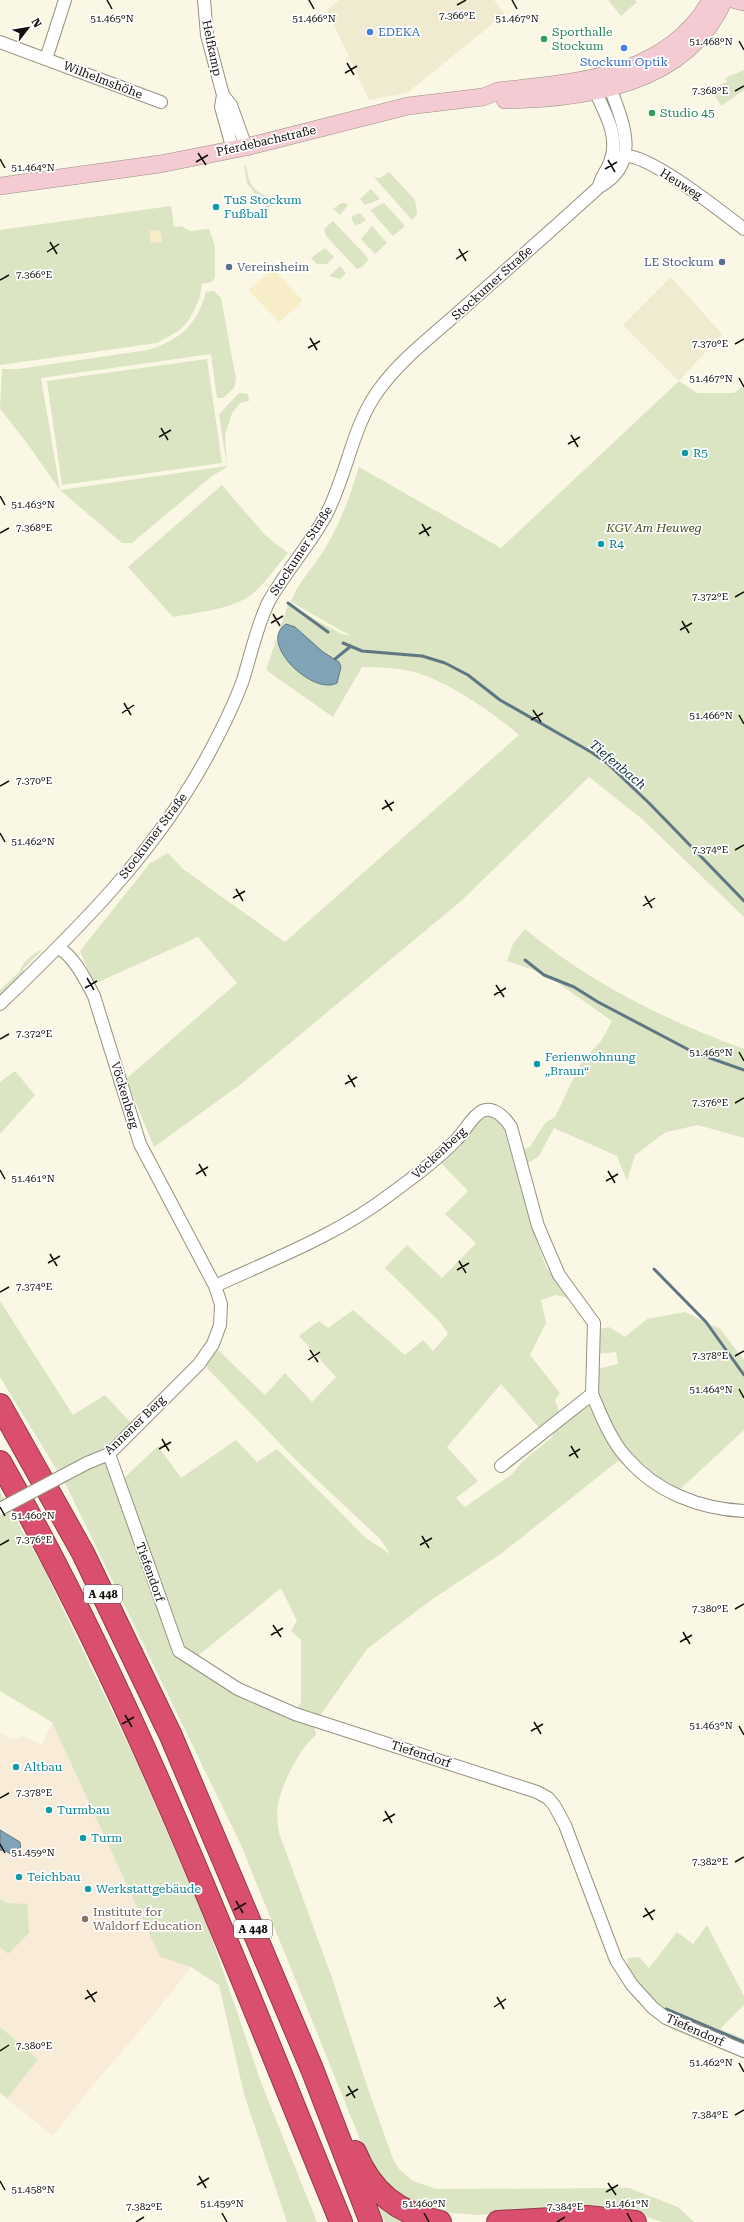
<svg xmlns="http://www.w3.org/2000/svg" width="744" height="2222" viewBox="0 0 744 2222" font-family="'Roboto Serif',serif">
  <rect width="100%" height="100%" fill="#fbf7e5"/>
  <path fill="#f0ead1" d="M339,0H494L505,14L407,93L369,100L327,10Z
    M671,277L722,334L679,381L623,325Z"/>
  <path fill="#f8ebd7" d="M52,1722L160,1957L191,1967L155,2013L87,2092L53,2136L7,2099L38,2059L0,2027V1947L8,1954L7,1903L0,1898V1733L13,1740L23,1736L42,1745Z"/>
  <path fill="#dbe4c3" d="M608,0H635L637,2L621,16Z
    M744,70V90L721,106L711,88L727,82L725,78Z
    M244,165C247,167 247,171 248,176C251,191 264,197 278,198L267,209L247,183Z
    M389,172L415,200L417,214L412,220L374,177L380,178Z
    M371,189L380,199L365,205L360,199Z
    M341,203H345L348,205L340,215L333,209Z
    M384,203L405,226L393,236L370,210Z
    M171,206L174,227L181,226L190,231L209,229L215,246V278L211,282L202,284L199,300L190,318L180,330L157,343L0,365V230Z
    M360,213L366,220L360,224L355,225L352,220V216Z
    M333,221L369,259L362,267L357,269L326,236L324,229Z
    M372,226L387,243L375,254L361,239Z
    M325,248L334,257L327,264H317L311,258Z
    M340,266L346,273L340,279L329,276Z
    M214,291L221,298L236,379L234,388L223,398H217L211,354L41,378L60,490L227,466L219,414L239,393L248,394L249,401L240,403L232,413L225,435L227,467L212,476L132,543H122L60,490L24,439L0,409L2,369H18L148,350C180,340 197,325 206,292Z
    M207,359L222,463L62,485L47,381Z
    M679,381L697,393H734L744,386V917L641,818L589,777L461,901L241,1084L154,1147L126,1079L237,983L198,937L94,984L80,951L150,863L168,853L183,869L285,942L519,735C493,712 439,675 405,670C391,667 376,668 362,667L333,717L266,670L288,605L342,634L351,636L291,602C298,582 313,568 324,550C340,524 350,497 359,467L501,548Z
    M222,485L265,535L288,553C276,567 265,584 251,595C230,610 198,612 173,617L128,567Z
    M525,929C588,982 667,1021 744,1049V1138L698,1125L666,1132L635,1155L627,1181L617,1156L554,1128L539,1156L525,1165L521,1151L530,1147L545,1123L555,1117L582,1061L601,1041L612,1021L545,974L507,961L513,944Z
    M43,949L23,969L25,972L0,996V990L20,971C22,962 35,952 43,949Z
    M15,1071L35,1095L0,1134V1082Z
    M490,1116L503,1125L527,1212L546,1267L570,1298L556,1295L541,1300L546,1323L530,1355L560,1393L555,1400L560,1414L541,1430L501,1384L447,1447L478,1481L456,1498L465,1507L512,1474L522,1462L552,1437L556,1426L591,1400L599,1388L596,1378L598,1369L618,1364L616,1352L596,1354V1330L609,1327L625,1337L647,1319L685,1312L720,1329L744,1360V1430L677,1492L649,1484L618,1461L502,1553L431,1600L367,1649L314,1724L316,1735C300,1748 281,1785 278,1805C276,1815 278,1823 279,1833L331,1975L367,2086L393,2159L399,2169L413,2181L436,2189L629,2188L678,2207L694,2222H662L632,2212L575,2207L477,2215L429,2211L392,2191L368,2159L241,1845L66,1485L0,1377V1301L73,1415L105,1395L131,1423L101,1450L180,1656L288,1717L301,1703V1640L291,1631L297,1621L281,1588L194,1659L184,1644L124,1478L158,1446L181,1478L236,1440L257,1462L277,1449L367,1539L390,1554L381,1540L296,1460L207,1368L206,1361L217,1349L265,1395L285,1373L312,1402L336,1377L299,1336L319,1321L328,1328L353,1310L405,1355L423,1340L433,1351L448,1334L441,1323L385,1268L407,1245L442,1278L476,1243L445,1214L468,1191L440,1162L482,1119Z
    M0,1492L42,1565L137,1763L208,1927L262,2085L317,2222H287L244,2094L219,1985L191,1967L160,1957L52,1722L0,1691Z
    M0,1898L7,1903L27,1904L29,1933L8,1954L0,1947Z
    M707,1925L744,1996V2005L720,2029L744,2039V2059L671,2029L667,2015L626,1969L628,1958L639,1957L649,1968L677,1932L693,1944Z
    M0,2027L38,2059L7,2099L0,2093Z
    M372,2192L421,2222H385Z"/>
  <path fill="#f7edc8" d="M160,230L162,242L151,243L149,231Z
    M273,269L302,300L300,304L279,322L248,290Z"/>
  <path fill="#80a4b5" stroke="#5f7782" d="M286,624L295,627L323,652L339,662L341,667L337,683C313,696 257,643 286,624Z
    M0,1830L20,1842L21,1852L16,1858L6,1851L0,1850Z"/>
  <g fill="none" stroke-linecap="round" stroke-linejoin="round">
    <path stroke="#5f7782" stroke-width="3" d="M288,603L328,632
      M343,643L362,651L422,656L445,663L468,675L500,700L591,752L607,763L650,804L744,901
      M335,659L351,646
      M525,960L544,975L574,987L598,1002L693,1052L744,1070
      M654,1269L706,1322L744,1375
      M666,2009L744,2042"/>
    <defs>
      <path id="minor" d="M204,0L207,35L223,95L221,107L233,150
        M0,42L161,102
        M46,59L65,0
        M595,91C605,113 620,137 610,162C607,171 600,178 599,187
        M223,95L231,105L246,147
        M611,161C615,159 621,156 626,156C652,156 722,212 744,229
        M59,948C75,958 85,979 94,996L140,1144L215,1286L221,1304L220,1325L213,1344L199,1364L109,1454L87,1463
        M0,1004C78,929 156,852 208,755C221,731 234,705 243,680C251,654 257,625 269,601C286,571 310,545 326,515C347,475 352,427 378,391C399,361 432,336 460,311C506,270 553,229 599,187C641,164 624,124 610,88
        M215,1286C276,1258 339,1234 392,1193C415,1176 438,1159 457,1139C465,1131 472,1116 482,1111C494,1106 505,1118 511,1127L538,1226L559,1275L594,1323L592,1394L501,1466
        M592,1394C601,1415 611,1441 627,1458C656,1492 700,1509 744,1511
        M109,1454L179,1651L238,1689L295,1714L537,1792L548,1798L554,1805L565,1825L616,1960L632,1985L653,2008L666,2018L744,2051"/>
      <path id="secondary" d="M735,0L744,2
        M505,100C587,99 687,84 724,0
        M0,186L160,164L246,147L408,106L483,97L498,91C577,82 667,78 711,0"/>
      <path id="motorway" d="M0,1405L83,1553L171,1736L312,2069L371,2222
        M0,1462C138,1704 235,1964 341,2222
        M355,2152C371,2192 398,2213 440,2222
        M498,2222L587,2217L635,2222"/>
    </defs>
    <use href="#minor" stroke="#959180" stroke-width="14"/>
    <use href="#secondary" stroke="#959180" stroke-width="18"/>
    <use href="#motorway" stroke="#93394a" stroke-width="24"/>
    <use href="#minor" stroke="#fff" stroke-width="12"/>
    <use href="#secondary" stroke="#f4cad3" stroke-width="17"/>
    <use href="#motorway" stroke="#d94f6d" stroke-width="22"/>
    <defs>
      <path id="minor-bridge" d="M0,1509L87,1463"/>
    </defs>
    <use href="#minor-bridge" stroke="#959180" stroke-width="14" stroke-linecap="butt"/>
    <use href="#minor-bridge" stroke="#fff" stroke-width="12"/>
  </g>
  <path fill="none" stroke="#110f0a" stroke-width="1.5" d="M107,0L112,9M309,0L314,9M512,0L517,9M457,5L466,0M739,41L744,50M347,63L354,75M345,73L357,66M735,91L744,86M198,153L206,165M0,159L5,168M608,160L615,172M196,162L208,155M605,169L617,162M50,242L57,254M459,249L466,261M47,252L59,244M456,259L468,251M0,280L9,275M310,338L317,350M735,344L744,339M308,348L320,341M739,378L744,387M161,428L168,440M571,435L578,447M159,437L171,430M568,444L580,437M0,496L5,505M422,524L429,536M0,533L9,528M419,534L431,527M735,597L744,592M273,614L280,626M682,621L689,633M271,623L283,616M680,630L692,623M124,703L131,715M533,710L541,722M122,713L134,705M739,715L744,724M531,720L543,713M0,786L9,781M385,800L392,811M382,809L394,802M0,833L5,842M735,850L744,845M236,889L243,901M645,896L652,908M233,898L245,891M643,906L655,898M87,978L94,990M496,985L504,997M85,988L97,981M494,995L506,988M0,1039L9,1034M739,1052L744,1061M348,1075L355,1087M345,1084L357,1077M735,1103L744,1098M199,1164L206,1176M0,1170L5,1179M608,1171L615,1183M196,1174L208,1167M606,1181L618,1174M50,1254L57,1266M459,1261L466,1273M48,1263L60,1256M457,1270L469,1263M0,1292L9,1287M310,1350L318,1362M735,1356L744,1351M308,1360L320,1352M739,1389L744,1398M162,1439L169,1451M571,1446L578,1458M159,1449L171,1442M569,1456L580,1449M0,1507L5,1516M422,1536L429,1548M0,1545L9,1540M420,1545L432,1538M735,1609L744,1604M273,1625L281,1637M683,1632L690,1644M271,1635L283,1628M680,1642L692,1635M125,1715L132,1727M534,1722L541,1734M122,1724L134,1717M739,1726L744,1735M531,1731L543,1724M0,1798L9,1793M385,1811L392,1823M383,1821L395,1814M0,1844L5,1853M735,1862L744,1857M236,1901L243,1913M645,1908L653,1920M234,1910L246,1903M643,1917L655,1910M87,1990L95,2002M497,1997L504,2009M85,1999L97,1992M494,2007L506,1999M0,2051L9,2045M739,2063L744,2072M348,2086L355,2098M346,2096L358,2089M735,2115L744,2110M199,2176L206,2188M0,2181L5,2190M608,2183L616,2195M197,2185L209,2178M606,2192L618,2185M222,2213L227,2222M424,2213L429,2222M627,2213L632,2222M136,2222L144,2217M557,2222L565,2217"/>
  <g fill="#3f7fe0" stroke="#fff" stroke-width="1.5">
    <circle cx="370" cy="32" r="4"/>
    <circle cx="624" cy="48" r="4"/>
  </g>
  <g fill="#2e9e5b" stroke="#fff" stroke-width="1.5">
    <circle cx="544" cy="39" r="4"/>
    <circle cx="652" cy="113" r="4"/>
  </g>
  <g fill="#0f9aa8" stroke="#fff" stroke-width="1.5">
    <circle cx="216" cy="207" r="4"/>
    <circle cx="685" cy="453" r="4"/>
    <circle cx="601" cy="544" r="4"/>
    <circle cx="537" cy="1064" r="4"/>
    <circle cx="16" cy="1767" r="4"/>
    <circle cx="49" cy="1810" r="4"/>
    <circle cx="83" cy="1838" r="4"/>
    <circle cx="19" cy="1877" r="4"/>
    <circle cx="88" cy="1889" r="4"/>
  </g>
  <g fill="#5c6f8a" stroke="#fff" stroke-width="1.5">
    <circle cx="722" cy="262" r="4"/>
    <circle cx="229" cy="267" r="4"/>
  </g>
  <circle fill="#8d6e63" stroke="#fff" stroke-width="1.5" cx="85" cy="1919" r="4"/>
  <g text-anchor="middle" stroke-width="3.5" stroke-linejoin="round" paint-order="stroke">
    <g fill="#fff" stroke="#585754" stroke-width="1">
      <rect x="84" y="1585" width="38" height="18" rx="3"/>
      <rect x="234" y="1920" width="38" height="18" rx="3"/>
    </g>
    <g font-size="11" font-weight="bold" fill="#110f0a">
      <text x="103" y="1598">A 448</text>
      <text x="253" y="1933">A 448</text>
    </g>
    <g font-size="12" fill="#366cbe" stroke="#fff" text-anchor="start">
      <text x="378" y="36">EDEKA</text>
      <text x="624" y="66" text-anchor="middle">Stockum Optik</text>
    </g>
    <g font-size="12" fill="#27864d" stroke="#fff" text-anchor="start">
      <text x="552" y="36">Sporthalle<tspan x="552" dy="14">Stockum</tspan></text>
      <text x="660" y="117">Studio 45</text>
    </g>
    <g font-size="12" fill="#110f0a" stroke="#fff">
      <text transform="translate(212 48) rotate(78)" y="4">Helfkamp</text>
      <text transform="translate(103 80) rotate(21)" y="4">Wilhelmshöhe</text>
      <text transform="translate(266 141) rotate(-13)" y="4">Pferdebachstraße</text>
      <text transform="translate(681 184) rotate(32)" y="4">Heuweg</text>
      <text transform="translate(492 283) rotate(-42)" y="4">Stockumer Straße</text>
      <text transform="translate(301 551) rotate(-57)" y="4">Stockumer Straße</text>
      <text transform="translate(153 836) rotate(-53)" y="4">Stockumer Straße</text>
      <text transform="translate(125 1095) rotate(73)" y="4">Vöckenberg</text>
      <text transform="translate(439 1153) rotate(-43)" y="4">Vöckenberg</text>
      <text transform="translate(135 1425) rotate(-44)" y="4">Annener Berg</text>
      <text transform="translate(150 1572) rotate(70)" y="4">Tiefendorf</text>
      <text transform="translate(421 1754) rotate(18)" y="4">Tiefendorf</text>
      <text transform="translate(695 2030) rotate(24)" y="4">Tiefendorf</text>
    </g>
    <g font-size="12" fill="#0d838f" stroke="#fff" text-anchor="start">
      <text x="224" y="204">TuS Stockum<tspan x="224" dy="14">Fußball</tspan></text>
      <text x="693" y="457">R5</text>
      <text x="609" y="548">R4</text>
      <text x="545" y="1061">Ferienwohnung<tspan x="545" dy="14">„Braun“</tspan></text>
      <text x="24" y="1771">Altbau</text>
      <text x="57" y="1814">Turmbau</text>
      <text x="91" y="1842">Turm</text>
      <text x="27" y="1881">Teichbau</text>
      <text x="96" y="1893">Werkstattgebäude</text>
    </g>
    <g font-size="12" fill="#4e5e75" stroke="#fff" text-anchor="end">
      <text x="714" y="266">LE Stockum</text>
      <text x="237" y="271" text-anchor="start">Vereinsheim</text>
    </g>
    <g font-size="12" font-style="italic" fill="#434d17" stroke="#fff">
      <text x="654" y="532">KGV Am Heuweg</text>
    </g>
    <g font-size="12" fill="#785e54" stroke="#fff" text-anchor="start">
      <text x="93" y="1916">Institute for<tspan x="93" dy="14">Waldorf Education</tspan></text>
    </g>
    <g font-size="13" font-style="italic" fill="#0c2f3c" stroke="#fff">
      <text transform="translate(618 764) rotate(40)" y="5">Tiefenbach</text>
    </g>
  </g>
  <g font-size="10" text-anchor="middle" fill="#110f0a" stroke="#fff" stroke-width="3.5" stroke-linejoin="round" paint-order="stroke">
    <text x="457" y="19">7.366°E</text>
    <text x="112" y="22">51.465°N</text>
    <text x="314" y="22">51.466°N</text>
    <text x="517" y="22">51.467°N</text>
    <text x="711" y="45">51.468°N</text>
    <text x="710" y="94">7.368°E</text>
    <text x="33" y="171">51.464°N</text>
    <text x="34" y="278">7.366°E</text>
    <text x="710" y="347">7.370°E</text>
    <text x="711" y="382">51.467°N</text>
    <text x="33" y="508">51.463°N</text>
    <text x="34" y="531">7.368°E</text>
    <text x="710" y="600">7.372°E</text>
    <text x="711" y="719">51.466°N</text>
    <text x="34" y="784">7.370°E</text>
    <text x="33" y="845">51.462°N</text>
    <text x="710" y="853">7.374°E</text>
    <text x="34" y="1037">7.372°E</text>
    <text x="711" y="1056">51.465°N</text>
    <text x="710" y="1106">7.376°E</text>
    <text x="33" y="1182">51.461°N</text>
    <text x="34" y="1290">7.374°E</text>
    <text x="710" y="1359">7.378°E</text>
    <text x="711" y="1393">51.464°N</text>
    <text x="33" y="1519">51.460°N</text>
    <text x="34" y="1543">7.376°E</text>
    <text x="710" y="1612">7.380°E</text>
    <text x="711" y="1729">51.463°N</text>
    <text x="34" y="1796">7.378°E</text>
    <text x="33" y="1856">51.459°N</text>
    <text x="710" y="1865">7.382°E</text>
    <text x="34" y="2049">7.380°E</text>
    <text x="711" y="2066">51.462°N</text>
    <text x="710" y="2118">7.384°E</text>
    <text x="33" y="2193">51.458°N</text>
    <text x="222" y="2207">51.459°N</text>
    <text x="424" y="2207">51.460°N</text>
    <text x="627" y="2207">51.461°N</text>
    <text x="144" y="2210">7.382°E</text>
    <text x="565" y="2210">7.384°E</text>
  </g>
  <g transform="translate(28 28) rotate(59)" stroke="#ffffff" stroke-width="3" paint-order="stroke">
  <path d="M0-3L7 15L0 10L-7 15Z" fill="#110f0a"/>
  <text y="-6" font-size="11" font-weight="bold" text-anchor="middle" fill="#110f0a">N</text>
  </g>
</svg>
